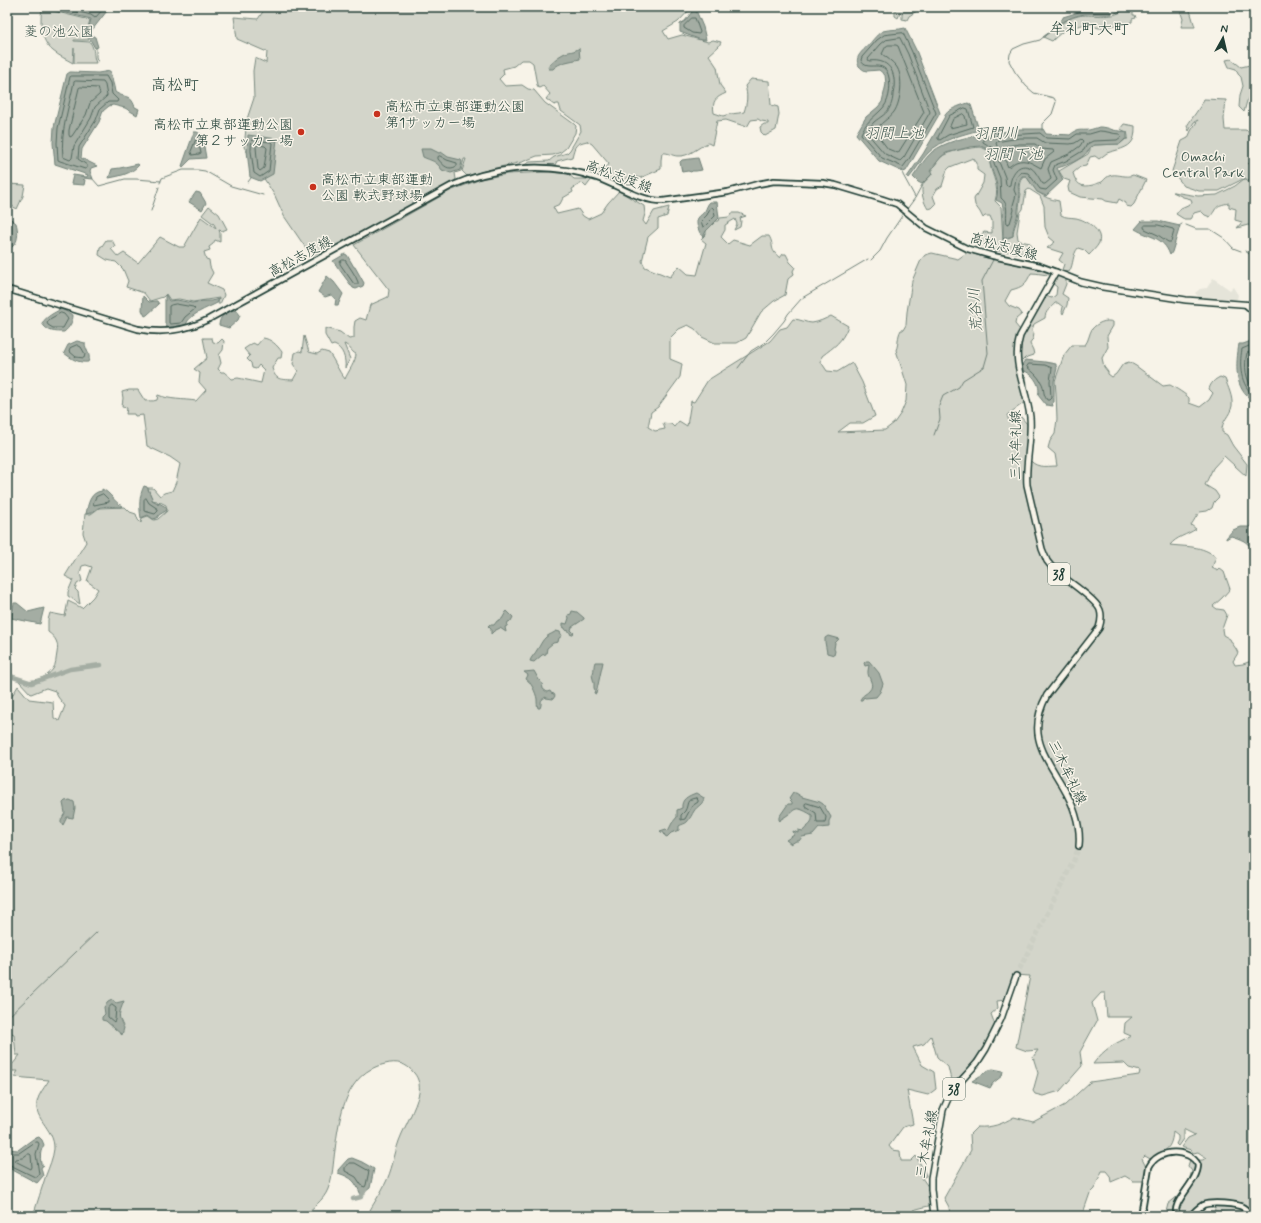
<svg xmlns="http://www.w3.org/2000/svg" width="1261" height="1223" viewBox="0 0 1261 1223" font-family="Mynerve,'Klee One',sans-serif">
  <rect width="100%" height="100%" fill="#f7f3e8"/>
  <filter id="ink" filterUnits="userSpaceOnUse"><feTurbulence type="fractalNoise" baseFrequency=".025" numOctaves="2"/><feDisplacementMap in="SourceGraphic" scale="8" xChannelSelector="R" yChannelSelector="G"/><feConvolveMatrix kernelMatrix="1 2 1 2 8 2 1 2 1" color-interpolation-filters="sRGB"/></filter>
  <g filter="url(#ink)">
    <path fill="#e5e4d9" d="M1213,278L1230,290L1233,287L1238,295L1237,299L1234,300L1201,299L1195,293L1200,289L1207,288Z"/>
    <path fill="#d3d5ca" stroke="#79897f" d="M42,7H49V10L90,20L86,34L89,40H74V41L90,42C96,52 92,53 96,63H74V48L73,63C66,59 59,56 53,51C40,40 40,23 42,7Z
      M266,7H692L678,22L663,31L668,39L682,35L708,42L713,40L721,42L719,46L709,55L717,67L720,85L726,93C715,98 712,101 714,113L723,116C730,113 737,114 744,112C747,103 748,95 745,86L751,79L769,81L771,105L778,107L779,114L776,130L765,136L761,132L760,127L764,124H768V122L761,121L758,119L751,120L747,127L726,120L717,121L712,145L708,143C698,147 689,157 678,156C672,156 668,152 662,153L661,160V169L640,178L631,176L625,179L623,186L595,175L596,172L603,167H607L609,164L592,144L587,141C575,144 575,145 572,157L557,161L555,165H524L530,162L549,161L554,157L567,153L570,150L581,131L580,125L561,111L559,104H557L554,105L546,99L550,94L543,86L539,88L537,85L533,63L529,60H521L514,66L503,69L504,74L499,79L505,86L522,85L528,89L534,90L545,103L574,124L576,126L575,133L566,148L561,152L553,155L537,156L522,162L491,169L467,176L462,171L466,159H464L461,171L455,173L456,179L454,182L441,188L417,202L414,200L415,204L313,258L301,241L284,216L275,196L244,147L247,119L254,98L253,71L255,58L266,63L267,52L237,39L234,17L258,19Z
      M898,7H920V9L909,16L907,20L902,19V13H900L898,18L895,16V10Z
      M1179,7H1189L1195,27H1181L1183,19Z
      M1123,10L1133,11V15H1135L1136,18L1132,19V22C1124,23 1117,25 1110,26C1106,26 1104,28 1100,28C1095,28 1090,23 1085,24C1078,26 1076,28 1069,25C1064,31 1058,35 1052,41L1043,37C1053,30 1065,19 1078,16C1089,13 1114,20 1123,10Z
      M1231,59L1241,67L1254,64V85L1247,101L1244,112L1239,107L1240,95L1243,86L1241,77L1238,74L1236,69L1229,67L1226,60Z
      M1204,99L1226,100L1224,119L1225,130H1245L1254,133V168L1248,163L1254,169V184L1245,178L1219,191H1199L1184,186L1172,171L1182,141L1188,138L1191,131L1198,120L1194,122L1189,131L1187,126C1193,116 1199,110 1204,99Z
      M1124,124L1135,126C1135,130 1135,136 1133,140C1129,149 1115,150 1107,153C1104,155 1102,157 1099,159L1095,156L1090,157L1086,166L1080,167L1073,173C1076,184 1081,188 1093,185C1095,184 1099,183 1102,182C1105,179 1107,176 1112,175C1119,174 1126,178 1133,175L1146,180L1134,204L1131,207L1126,206V203L1119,199L1117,203L1106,201L1103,199L1080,197L1069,192L1068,187L1070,181L1064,179L1059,171L1088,154L1090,150V147L1095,145L1120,144L1126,139H1128V136L1127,132L1120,129Z
      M981,147L989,151C989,155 989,159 990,164C992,177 1000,186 995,201L1001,207L1003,240L1013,236C1013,227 1019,219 1019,210C1019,205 1020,200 1021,194C1018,188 1019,182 1023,176H1026C1036,191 1041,198 1059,201L1061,215C1066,218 1070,217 1076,218C1086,220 1103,230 1099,243C1097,247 1092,252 1089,255L1084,250L1078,248C1072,255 1074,264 1069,272L1062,270L1064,264L1059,260L1063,253L1047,248L1055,242L1049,237L1045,227L1044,206L1040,196L1029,189L1026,191L1023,209L1020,213L1017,232L1018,239L1020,241L1030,243C1032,248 1034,252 1031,257L1019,253L992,250L990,248V245L986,244L983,246L974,241L984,232L992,233V221L990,216H985L983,218L980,212L975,205L974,199L983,183L984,175L977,170V163L973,158L950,167L947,170L942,186L937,189L933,196L936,204L932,208L928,209C924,203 920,192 923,184C925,181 930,177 932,174L931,171C934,167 937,161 940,158C948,150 971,148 981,147Z
      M549,172L568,174L574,179H592L586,187L582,183L572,189L573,192L563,198L560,204L553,207L557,214L578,209L583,216L588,219L601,213L608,203L619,191L644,206L645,214L643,221L646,225L654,211L669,207L667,216L658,219V228L648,237L642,261L645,267L670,277L679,266L688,274L697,275L706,243L701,239L706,234V231L716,221H719L720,218L729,217L732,213H739L746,216L740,218L741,221L740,227L734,230L737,224L735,219L725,225V230L721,237L728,244L733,240L750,245L762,236H769C775,246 768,248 780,258L783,254H786L790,262L795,267L793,271L794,274L788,279L785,295L774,301L761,312L746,338L737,343H715L702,337L695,329L688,325L679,329L670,338V359L682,364L680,377L658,407L651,412L648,427L655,431L665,429L663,423L671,424L674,427L679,421L687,426L691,401L694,402L708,380L770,341L780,329L787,327L793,319C800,319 806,323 812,323C819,322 825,319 831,316L848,326C842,342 835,346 822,356L821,362L827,371L837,372L852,363L862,382L875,416L863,423H850L838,432L885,430L894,423L901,413L906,401L907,385L896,350C899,343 897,337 901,330H903L906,325L907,312L912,281L921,260L925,255L932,253L958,259L968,252L983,257L1049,271L1051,275C1044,275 1038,273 1031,273C1026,284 1023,287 1011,290L1005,301L1009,306L1019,310L1022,314L1016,319L1015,324L1020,330C1015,345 1015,356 1017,371L1022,373L1026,377L1029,397L1025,402L1007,415L1009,421L1021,417L1027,424C1027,439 1021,462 1040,466C1045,467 1052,466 1057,466L1055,454L1048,448L1050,441L1055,434L1057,419L1056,393L1055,381L1064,355L1072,345H1085C1089,340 1089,334 1092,329C1097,323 1106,319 1113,322V326L1107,336L1108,347L1102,358L1104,367L1108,372V374L1112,377L1116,374L1123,364L1129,362L1136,366L1163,386L1170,385C1174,387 1187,395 1189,398V403L1200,407L1209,400L1213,393L1209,389C1211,383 1214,380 1220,377L1225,379C1228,387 1233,397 1232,406C1230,416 1221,421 1222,432L1227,435L1233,446L1247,464L1246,476L1224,456L1213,468L1205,485L1215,491L1219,497L1214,502L1212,508L1207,511L1200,512C1196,516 1194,521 1191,525L1196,529C1187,535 1176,537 1170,545C1186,547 1202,545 1216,557L1212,568L1218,571L1220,569L1224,572L1230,589L1222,598L1213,606L1217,609L1224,610L1227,615L1222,629L1223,635L1230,639C1232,645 1236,647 1238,653L1233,661L1235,665L1243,664L1254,660V1216H1228L1227,1213L1215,1211L1214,1202C1200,1203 1195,1204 1188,1216H1165L1168,1204L1178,1196L1189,1180L1192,1171L1188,1166L1191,1156C1197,1160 1200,1162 1207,1158L1198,1152L1193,1153L1191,1150L1181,1147L1188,1138L1195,1135L1183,1129V1139L1178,1146L1176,1144L1178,1140V1136L1173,1132C1171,1152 1164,1149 1152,1160L1145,1156L1142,1159L1147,1169L1145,1181H1133L1125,1176L1111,1182L1110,1176L1106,1171H1102L1094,1189L1090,1193L1082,1216H950L949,1207L944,1198L971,1150L970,1134L977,1127C992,1128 1002,1124 1014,1117L1033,1122L1065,1105L1090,1082L1139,1075L1140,1071L1129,1068L1124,1063L1093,1064C1105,1048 1114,1044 1131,1036L1124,1033L1125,1023L1132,1017H1107L1105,993H1101L1092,1003L1097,1021L1080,1052L1082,1066L1060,1091L1043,1096L1035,1094L1033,1091L1038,1073L1033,1057L1038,1050L1027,1051L1016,1047L1030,976L1014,975L1005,1000L997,1001L998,1008L991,1014L995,1025L986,1046L981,1052L969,1067L952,1084L948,1067L937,1057L931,1036L924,1044L913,1047L922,1065L934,1072L936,1089L928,1095L907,1090L913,1124L903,1127L889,1146L892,1150L900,1151L901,1161H911L916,1156C919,1163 924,1168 926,1176L922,1178L929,1188L932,1205L913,1210L919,1216H367C372,1205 380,1195 385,1184C392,1171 394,1155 399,1141C405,1125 415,1110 419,1093C420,1086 419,1079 414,1073C406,1063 397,1061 385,1064C346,1072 339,1117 335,1150C333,1163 333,1177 328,1189C324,1200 312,1208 304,1216H33C37,1202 42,1189 46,1175C49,1167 53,1158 54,1149C55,1127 29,1118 39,1096C42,1090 46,1085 49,1080L14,1077L18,1071H12V1065L20,1055H16L14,1034L7,1031V698L10,699L18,686L29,699L53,702L54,718L59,721L65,706L58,697L55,691L46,688L31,694L19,681C31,681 46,680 53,669C56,665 56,658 57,653C59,643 56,638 48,632V620L50,613L65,616L68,601L82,608L93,597L98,589L87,581L92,567L86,565L82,566L80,573L82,581L77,584L75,589L78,592L80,604L68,596V592L73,580L65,576L86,542L83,533L85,514H91L99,508L125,507L130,512L136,514L138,520L141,523L142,518L148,516L154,520L158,519L167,511L166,505L160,502L158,504L157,501L152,500L148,488H153L160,496L164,493L172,491L176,482L180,464L170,457L147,446L143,415L135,416L134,414H126L127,408L122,407L123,398L122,392L129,390H138L145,401C149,400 152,402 157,400L158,395C170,400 183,399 196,401L206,390L199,382L200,373L194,369L207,358L203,338H212L213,342L218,343L222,339L224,341L223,350L219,355L221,363L218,369L221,372H224L232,379L238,378L261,383L264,370L259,365L256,369L252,368L251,363L247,359L250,356L244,349L253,343L257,345L263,338C271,339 277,345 282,352L281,358H278L272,368C276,381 280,379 293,380L298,371L293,364L295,353L299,351L302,352L304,336L309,352L317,354L322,351L329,353C335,361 338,371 345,379C348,372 356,361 356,354C351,352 350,346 344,344L350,359L345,368C346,359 343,348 334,345L331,346L325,335V328L340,332L349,339L354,338V327L355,321L360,318L366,320L370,305L388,297L389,290L354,245L450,191L481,179L507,174Z
      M1244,179L1254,185V226L1248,225L1237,228L1242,222L1235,220L1236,209L1229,207V203C1214,206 1218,207 1210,217L1205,215L1201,211L1194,213L1190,219H1184L1176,214L1181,208L1192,203L1191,199L1183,197L1173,192L1198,196L1217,195L1235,186Z
      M8,184L25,185L23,196L17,209L7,203V188Z
      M209,206L219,214L227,229L222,231L219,230L220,233V242L215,240L213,244L209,247L210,250L204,252L206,259L209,260L210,267L213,273L207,283L222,290L224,295L220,304H218L219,298L193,302L179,299L170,300L166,294L163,297L150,301L144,293L126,287L128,281L123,269L116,262L107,260L99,255L100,247L102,246L106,240H112L115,246L111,249L118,257L124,253L138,263L160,237L179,247H184L201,217L216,228L214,224L202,215Z
      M1057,275L1064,277L1066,279V284L1062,294L1068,298L1067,305L1063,314L1062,312L1063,307L1058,303H1055C1051,308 1045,311 1045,318L1034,324L1032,330L1034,334L1033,339L1031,341L1030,344L1033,350L1034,355L1025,358L1020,363C1017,337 1033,317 1045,296L1052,298L1056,295L1057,287L1052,283Z"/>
    <path fill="#a4ada3" stroke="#6f8077" d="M49,7H110L89,34L95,37L98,47L95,48L87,34L91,19L49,9Z
      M1088,7H1109L1112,14C1100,15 1087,12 1076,16C1070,17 1065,22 1059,23L1063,18V17L1076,13Z
      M695,8L703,27L706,40H701L680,32V24L685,21Z
      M905,28L916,50L940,113L906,171L903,172L879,161L856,134L866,117L878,107L882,102L886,84L885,75L879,70C875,70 871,71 867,71C864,71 861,68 859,66C853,56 865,50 870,43C874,39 878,33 883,31C890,29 898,30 905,28Z
      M579,48L580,59C571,61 559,62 553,69H549L548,67C552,62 557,57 563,54C569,51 575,52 579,48Z
      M110,71C111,78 114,84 115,92C125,99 130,93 135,107L139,109L137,115L125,108L113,105L109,106L103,111L99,122L82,149L81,158L97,166L91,168L90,171L93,179L83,178L82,179L85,180L84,185L71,184L73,175L87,177L88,175L55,164L53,143L54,127L67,74L70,72L98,73Z
      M968,103L971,105L979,130C962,135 942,139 928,153C921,160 916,170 909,178L907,177L923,154L944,118C946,109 960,106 968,103Z
      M1099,127C1105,127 1108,128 1113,130C1117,131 1122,131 1127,132V139H1125L1120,144L1095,145L1090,147C1088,157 1066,166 1057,168L1063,180L1046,196L1037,192L1026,176H1022C1018,182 1017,188 1020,194C1019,200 1019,205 1018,210C1018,219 1012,227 1013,236L1003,239V207L1002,203L996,200C1001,186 993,177 990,163C989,159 989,154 989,150L981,146L970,147L946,153L941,157L930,171L932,174L922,184L918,182L913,177C919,169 924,159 932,152C946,141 965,138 982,134L985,135L1020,129H1043L1046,134C1055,135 1062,134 1070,135C1078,128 1080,131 1089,130C1093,129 1096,128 1099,127Z
      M194,132H197L202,135L206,158L191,159L183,167L182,166Z
      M248,135L277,139L273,174L260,181L250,177L247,151Z
      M421,149H431L439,153L441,152L448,157L461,160L462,162L460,170L451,173L442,170C436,160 431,161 423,157Z
      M698,158L702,170L696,171H692L691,172L688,171L682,172L680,162L682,160Z
      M138,164L139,165C131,174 120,176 109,178L112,169L120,168Z
      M196,192L200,193L206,203L202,210L189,202Z
      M710,202H717L719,218L706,231L703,237C699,233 695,223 698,218C700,215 703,214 705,211C707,207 707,205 710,202Z
      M7,216L16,223C18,230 19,239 14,245C11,248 9,249 7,252Z
      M1142,221H1158L1180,226L1172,252L1170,255C1163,236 1150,238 1135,229Z
      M345,254L347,255L354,267H355L364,283L363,286L356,289L353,288L333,261Z
      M327,276L334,282L343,294L338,305H335L336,299L331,295L325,297L318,292Z
      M166,295L169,301L177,300L192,303L203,301H211L219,299L217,303C208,308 187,315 186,326L170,329L166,326L165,323V296Z
      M143,296L149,302L155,301H157L159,304L147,315L145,316L142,310Z
      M61,309C66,311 68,313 73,315C73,322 69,328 64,332C55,332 47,332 42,323C47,316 54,313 61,309Z
      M232,310L237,311L240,315L238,320L229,328L219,325C220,316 224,314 232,310Z
      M1254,340V401C1233,390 1236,363 1239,344H1243Z
      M77,341L85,343C85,350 92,355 88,362C78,363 72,359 64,353L68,345Z
      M1025,360L1045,362L1056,364V366L1057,368L1054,381V402L1052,403L1053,406L1046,405L1038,395C1042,386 1032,372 1023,371L1022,365Z
      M144,486L147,487L152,498V500L156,502L158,505L159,503L166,507L167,510L159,515L157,518L153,519L148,515L141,518C139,507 139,496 144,486Z
      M102,489C111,493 114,502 122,506L121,507C114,507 105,505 98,508C94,511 92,513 86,514C88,504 90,492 102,491Z
      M1240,527H1251L1254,528V549C1249,547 1248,543 1244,541C1240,539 1235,537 1231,536L1226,539V538L1233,530Z
      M14,603H17L28,612L44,608L40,624L11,618Z
      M507,611L513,617L511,621L508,622L507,626L505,627L506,632L500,628L494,631L491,634V629L488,626L490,624V625H494L497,621L502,619L506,612Z
      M572,611L577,612L584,618V619L572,627L571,630L574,633L571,635L569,631L565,630V628L563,627V623L567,624L569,618L568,615L571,614Z
      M556,631L560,632L562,636L559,638L558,642L553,643L547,648L546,654L542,655L534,662L530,661C531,657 535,654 537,650C540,646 542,640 546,637C550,634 554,633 556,631Z
      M828,636L839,639L835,643L834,649L835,651L834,655L827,653L825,642V638Z
      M866,661H869L879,673L883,684L880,692L876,697L865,698L864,697L862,700H860C862,695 865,695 869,691C876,684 867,678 868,671C868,669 869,667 869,665L865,666L864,663Z
      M595,662H603L596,694L594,693L595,690L594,688V683L592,675C595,671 593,667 595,662Z
      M534,671L539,680L542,683L543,689L547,692L550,691L551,693L554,694L555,696L553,699L546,698V697C538,701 543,702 540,708H538C537,705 537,702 537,699C536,693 531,682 526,679L528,675L524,672Z
      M696,793L704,798C703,805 697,806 694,811C692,814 690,819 687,822C685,824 682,824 679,826V830L671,833L667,837L665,836L664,833L661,832L660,831L666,829L668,831L672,823L677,817V810L682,808C681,799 688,796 696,793Z
      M793,793H796L802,797L820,802L823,804L831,817L829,821V827L819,828L813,835L802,837L799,841H796L791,844L786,840L794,835L793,831L798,833V830L803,831C808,824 813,826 812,815C792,803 797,811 781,819L780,821L779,820V817L788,804H792V802L789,799Z
      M70,800L74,802L75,808L73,818L67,817L63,825L61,823V820L65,813L63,803L65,801Z
      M112,1000L116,1003L124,1001C119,1014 117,1015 124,1028L122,1035L106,1021L102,1020V1017L105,1014L104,1007L108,1002Z
      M993,1069L1003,1071L1002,1076L993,1083L990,1088L972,1081L989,1070Z
      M39,1137L42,1140L44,1145C40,1151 40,1156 41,1164L44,1166H42L41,1168L43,1176L37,1183L7,1167V1149L18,1150L33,1139Z
      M352,1158L362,1162L374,1169L370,1188L361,1195C355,1181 353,1178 338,1173V1170L348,1159Z"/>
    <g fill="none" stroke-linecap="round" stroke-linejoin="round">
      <path stroke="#546a60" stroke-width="1" d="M59,7L91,15L95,18L105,7
        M692,18H695L700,32L699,34L692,33L684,28V26Z
        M903,33L912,52L936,113L909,159L903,167L882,158L861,134C865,123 873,118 881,110C889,103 891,88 889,78C885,56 866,74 861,60L862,57L877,40L884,35Z
        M900,38L908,54L930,112L904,157L900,161L885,154L867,133C869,129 871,125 874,122C880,117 887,114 890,107C892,103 893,98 893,94C897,76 892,58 869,61L868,59L881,44L886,40Z
        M888,45H896L898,46L924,112L898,153L888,149L875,132C879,123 889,119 894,112C901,102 904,76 896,66C892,61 887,58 882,54L885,48Z
        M72,76H106L110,83L112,94L118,100L117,102H108L100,109L96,120L79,147L78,159L87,165V168L85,169L60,161L58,160L57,143L58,128L70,77Z
        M76,81L103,82L105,85L107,96L95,107L91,118L74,146L72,158L70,160L63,157C60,132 69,107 74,82Z
        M81,87L98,88L100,94L90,103L86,115L72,136L70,137L69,135V130L79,88Z
        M965,108L968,109L973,127L948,135L940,140L938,139V137L949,116Z
        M963,114L965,116L967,124L950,128V126L953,119Z
        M1100,131C1107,131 1113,134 1120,134L1121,137L1117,140L1093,141L1087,144L1084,150L1066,161L1055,165L1053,170L1057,180L1046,190L1040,189L1028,173L1021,172L1016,178L1014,190L1016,195L1013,205L1014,210L1010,223L1007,224C1005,214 1010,205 1001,198L1000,178L994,163L993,149L991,147L983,142V139L1009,135L1040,133L1046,138L1070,139L1077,134H1089Z
        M1020,138H1037L1045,143L1070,144L1075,143L1081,139L1083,141L1080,146L1069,154L1051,162L1048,169L1051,179L1045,184H1043C1039,179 1036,171 1031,168C1018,161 1011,175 1010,185L1007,186L1006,185L1005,177L999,162L998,149L996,143L997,142Z
        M196,140L198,141L201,153L199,154L192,155L191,152Z
        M252,140L271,142L272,143L269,171L260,177L254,173L251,151Z
        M1020,144H1035L1042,149L1053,150L1054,152L1045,159L1041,168C1033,164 1026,158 1016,162C1013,163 1011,166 1008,167L1005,160L1004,147Z
        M258,145L265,146L267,148L264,168L260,171L258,169L256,147Z
        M440,156L447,160L457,163V166C448,171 444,166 438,159V157Z
        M712,207L714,209L715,216L705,226L703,227L701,221L707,215L710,208Z
        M1146,225H1158L1173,229L1174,231L1171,242H1168L1158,235L1145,229L1144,227Z
        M343,260H345C350,268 355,274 358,282V284H354L340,264V262Z
        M176,304L193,307L195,309L185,317L181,323L171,324L169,323V306L171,305Z
        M61,313L64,314L68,319L63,328H53L48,325L47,323L50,319Z
        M1254,344L1242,349C1239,366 1240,384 1254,396
        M77,345L81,347L85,354L84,358L76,357L69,351L70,348Z
        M1254,350L1247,353C1244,366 1245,379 1254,390
        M1029,364L1045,365L1052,368L1050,381L1051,398L1049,400H1047C1042,393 1045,388 1041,382C1038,376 1032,371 1027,367Z
        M103,494L109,500V502L94,505L93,503L96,497Z
        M146,498L149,503L158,509V511L155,514L144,511V500Z
        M696,798L698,800V802L692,806L685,819L681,820V815L685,811C689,804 685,799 696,798Z
        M807,803L820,807L826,817L825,823H817L816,813L805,806V804Z
        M112,1005L116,1008L115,1020L114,1022L108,1017V1009Z
        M7,1153H19L35,1142H38L39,1144L36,1154L39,1174L37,1177H35L10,1165L7,1164
        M28,1154H30L31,1155L32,1167L31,1169L15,1161L16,1159L22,1158Z
        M350,1163H355L369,1171L366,1185L365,1187L362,1186L356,1177L345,1171V1168Z"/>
      <path stroke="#6f8077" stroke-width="1" d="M1115,13L1121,11V7
        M96,48V57L98,62
        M1042,130V124L1052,114L1056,102L1054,98L1034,93L1026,86L1015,72L1009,61L1010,54L1013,49L1024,44L1040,40L1060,23
        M902,170L903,175L915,197
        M92,178L99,186L125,179H136L161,181
        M248,182L251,178
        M160,183L162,178L183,170H198L205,171L231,186L263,195
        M907,209L915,198L922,185
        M151,211L159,187
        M1186,225L1196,229H1210L1224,238L1233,248L1241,251
        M1179,226L1182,224
        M1245,251L1254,257
        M995,255L1004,238
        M871,260L880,251L887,238L904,213
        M738,368L751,351L764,343L773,334L784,321L788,314L802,298L868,259
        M934,435L940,419L939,406L943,396L959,387L963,380L984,367L988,353L982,281L994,258
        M7,1018L97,932"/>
      <path stroke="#a4ada3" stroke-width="4.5" d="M7,675L32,683L70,669L101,665
        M353,1199L361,1197L365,1190"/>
      <path stroke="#cccfc4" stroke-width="5" stroke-dasharray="5 2.5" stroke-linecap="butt" d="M1016,976L1074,860L1079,846"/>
      <defs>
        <path id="secondary" d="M7,289L138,329C163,334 184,331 207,320L451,186C497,166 549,161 597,178C620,186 639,201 663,201L728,192L758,184L774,181L823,183L835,185L882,199L897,204L926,228L968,249L993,256L1040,266L1056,272
          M1246,305L1254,312
          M1141,1216L1149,1167C1158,1148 1190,1148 1198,1165C1198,1183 1170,1202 1177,1216
          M1191,1216C1194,1212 1198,1208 1203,1205C1210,1202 1237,1203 1244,1208C1247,1210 1248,1213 1248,1216"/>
        <path id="primary" d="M1079,846C1081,826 1073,804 1063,787C1044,754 1026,734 1047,695L1099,628C1101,622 1102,616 1100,610C1096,599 1065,579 1055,571L1047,561L1042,549L1027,485C1025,463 1032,440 1030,417C1027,389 1011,364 1020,336L1056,272L1081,282L1103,287L1186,300L1254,305
          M934,1216L931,1189V1178L943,1110L951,1092L977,1063L986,1049L1001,1019L1016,976"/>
      </defs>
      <use href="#secondary" stroke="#1f3d34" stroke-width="8"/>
      <use href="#primary" stroke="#1f3d34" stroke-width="8"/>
      <use href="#secondary" stroke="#f7f3e8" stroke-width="4.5"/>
      <use href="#primary" stroke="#f7f3e8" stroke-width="5"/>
    </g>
  </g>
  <g fill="#c8321e" stroke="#f7f3e8" stroke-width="1.5">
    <circle cx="377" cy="114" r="4"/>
    <circle cx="301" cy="132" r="4"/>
    <circle cx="313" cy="187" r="4"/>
  </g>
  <g text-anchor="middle" stroke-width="3" stroke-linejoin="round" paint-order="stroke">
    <g fill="#f7f3e8" stroke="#60746a" stroke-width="1">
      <rect x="1048" y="563" width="22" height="22" rx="3"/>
      <rect x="943" y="1078" width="22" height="22" rx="3"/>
    </g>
    <g font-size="13" font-weight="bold" fill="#1f3d34">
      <text x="1059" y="579">38</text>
      <text x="954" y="1094">38</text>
    </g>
    <g font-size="14" fill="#435b52" stroke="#f7f3e8">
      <text x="59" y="36">菱の池公園</text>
      <text x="1203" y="161">Omachi<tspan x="1203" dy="16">Central Park</tspan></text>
    </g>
    <g font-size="14" fill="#1f3d34" stroke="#f7f3e8" text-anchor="start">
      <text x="385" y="111">高松市立東部運動公園<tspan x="385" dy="16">第1サッカー場</tspan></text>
      <text x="293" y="129" text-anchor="end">高松市立東部運動公園<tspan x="293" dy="16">第２サッカー場</tspan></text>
      <text x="321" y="184">高松市立東部運動<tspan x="321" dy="16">公園 軟式野球場</tspan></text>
    </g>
    <g font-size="14" fill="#1f3d34" stroke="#f7f3e8">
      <text transform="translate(619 176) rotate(20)" y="5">高松志度線</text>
      <text transform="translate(1004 246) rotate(15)" y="5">高松志度線</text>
      <text transform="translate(300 256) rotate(-29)" y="5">高松志度線</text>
      <text transform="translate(1015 445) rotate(-90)" y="5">三木牟礼線</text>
      <text transform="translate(1068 772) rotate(64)" y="5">三木牟礼線</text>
      <text transform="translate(926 1144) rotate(-80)" y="5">三木牟礼線</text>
    </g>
    <g font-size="15" font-style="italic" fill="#405950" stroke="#f7f3e8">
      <text x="894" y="138">羽間上池</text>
      <text transform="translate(996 133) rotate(-1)" y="5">羽間川</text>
      <text x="1013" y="159">羽間下池</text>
      <text transform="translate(975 310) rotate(-94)" y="5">荒谷川</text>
    </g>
    <g font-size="16" fill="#1f3d34" stroke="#f7f3e8">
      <text x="1089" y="34">牟礼町大町</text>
      <text x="175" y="90">高松町</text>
    </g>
  </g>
  <rect width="1261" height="1223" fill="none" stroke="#f7f3e8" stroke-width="24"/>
  <rect x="12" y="12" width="1237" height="1199" fill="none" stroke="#1f3d34" stroke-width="1.5" filter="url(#ink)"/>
  <g transform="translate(1223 38) rotate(8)" stroke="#f7f3e8" stroke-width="3" paint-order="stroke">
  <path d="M0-3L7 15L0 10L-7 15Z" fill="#1f3d34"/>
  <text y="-6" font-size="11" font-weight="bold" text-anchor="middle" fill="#1f3d34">N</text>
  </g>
</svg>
